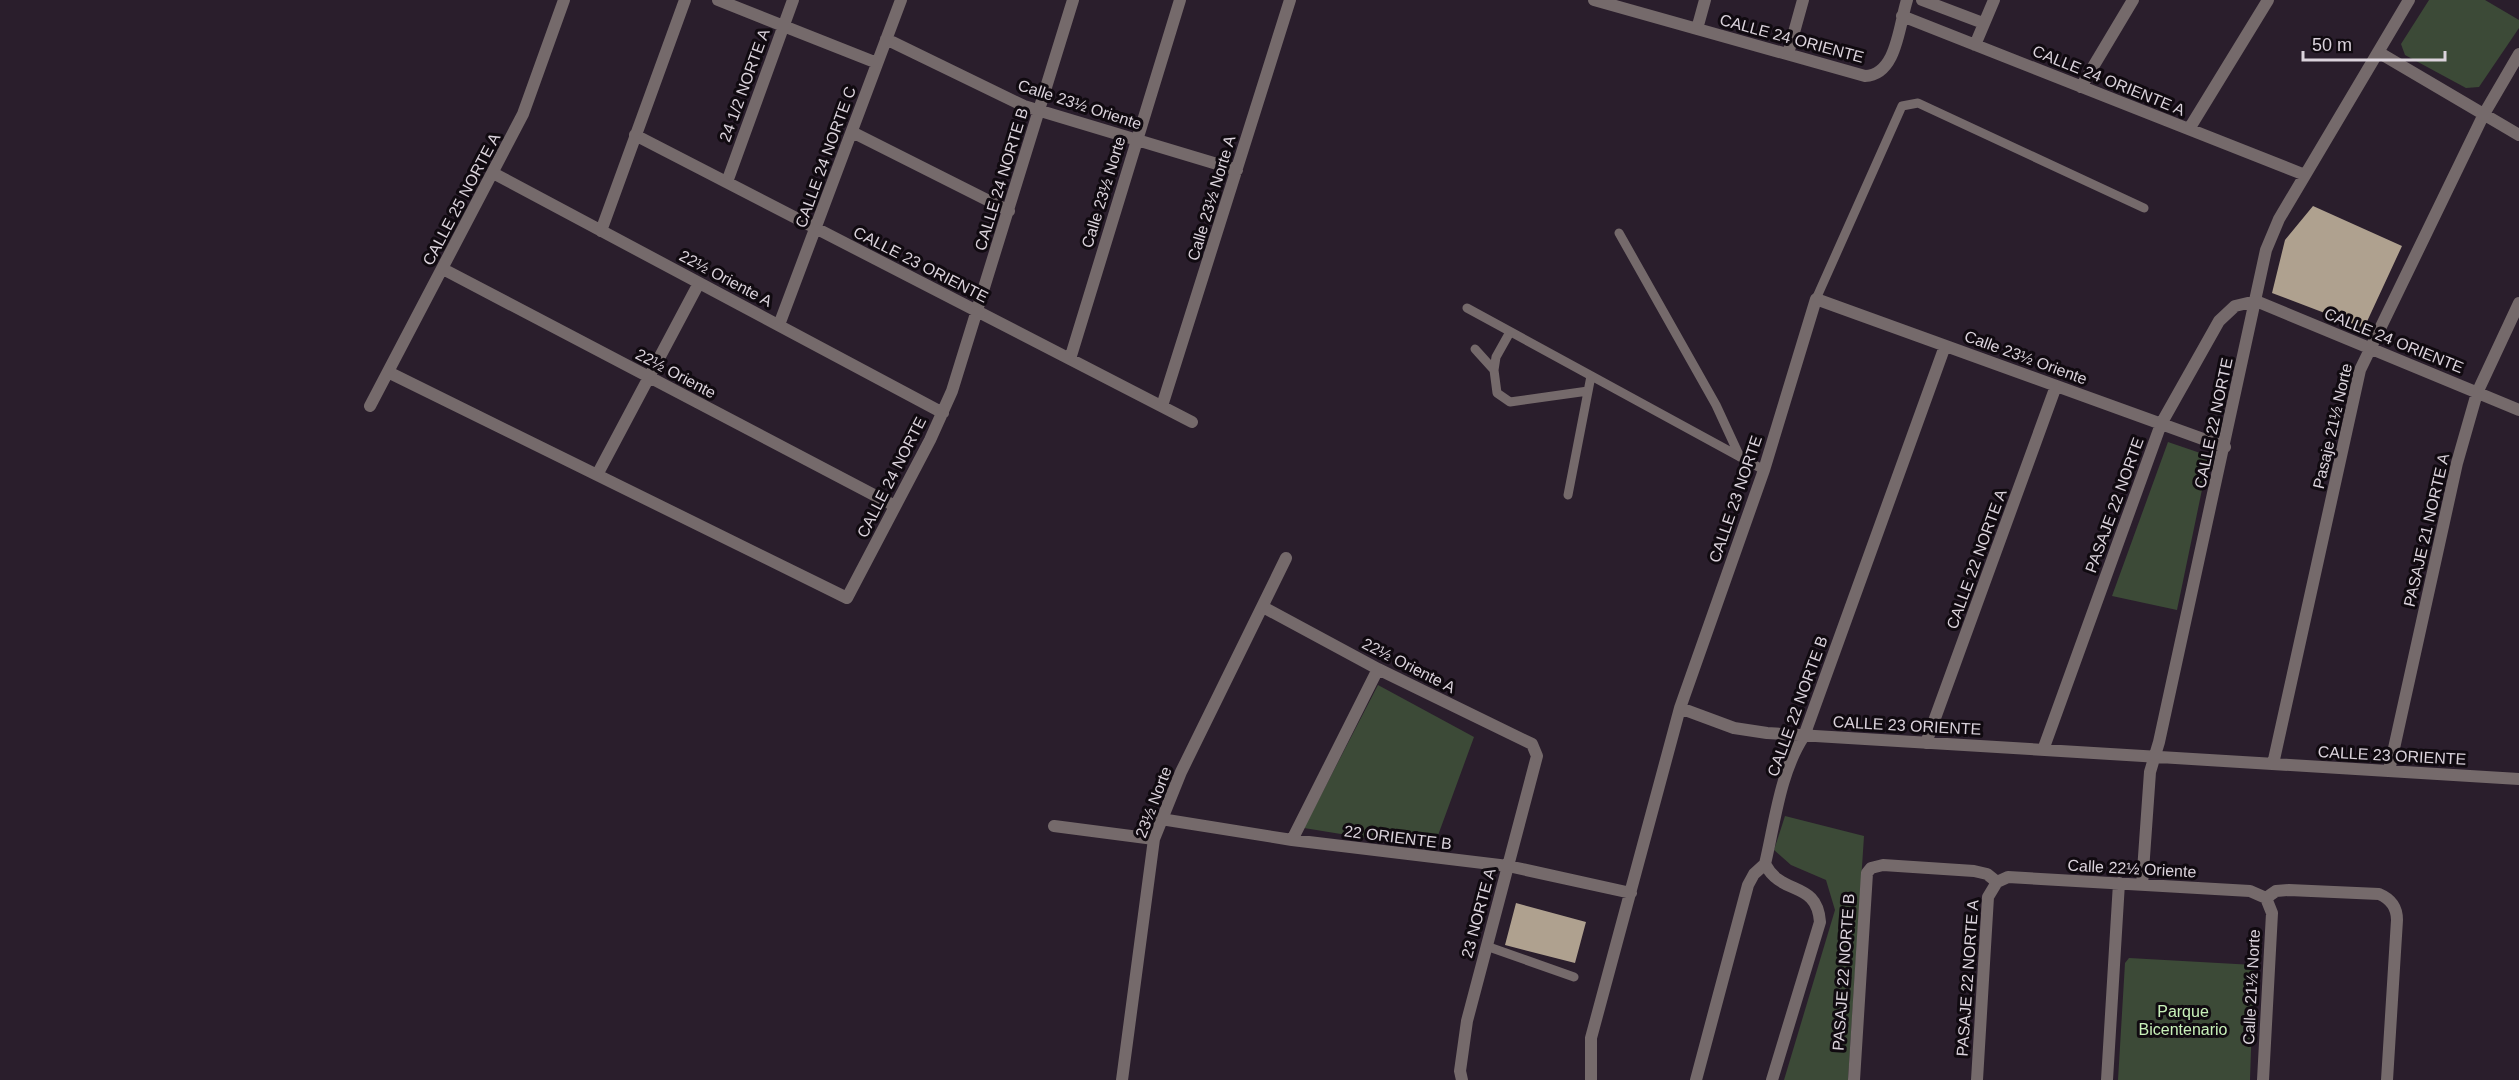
<svg xmlns="http://www.w3.org/2000/svg" width="2519" height="1080" viewBox="0 0 2519 1080" font-family="Arial,sans-serif">
  <rect width="100%" height="100%" fill="#2a1e2c"/>
  <path fill="#3c4a37" d="M2429,0H2485L2519,20V28L2479,87L2466,88L2405,55L2401,44Z
    M2168,442L2209,456L2177,610L2112,596Z
    M1378,685L1474,737L1433,849L1304,828Z
    M1785,816L1864,836L1848,1080H1784L1835,910L1826,880L1791,865L1774,850Z
    M2129,958L2254,965L2250,1080H2118L2125,963Z"/>
  <path fill="#afa18f" d="M2313,206L2402,246L2364,328L2272,293L2285,240Z
    M1516,903L1586,922L1575,963L1505,945Z"/>
  <g fill="none" stroke-linecap="round" stroke-linejoin="round">
    <path stroke="#756a6b" stroke-width="9" d="M1619,233L1716,405L1740,457
      M1816,299L1902,106L1918,103L2144,208
      M1467,308L1764,470
      M1475,349L1494,370L1497,393L1510,402L1588,391
      M1494,370L1496,357L1510,332
      M1568,495L1591,376
      M1488,941L1489,947L1574,977"/>
    <path stroke="#756a6b" stroke-width="12" d="M718,0L877,63
      M1594,0L1865,76C1897,75 1899,25 1907,0
      M1922,0L1983,23
      M1902,16L2305,175
      M1697,29L1705,0
      M886,39L1024,106L1237,170
      M1975,45L1994,0
      M2378,52L2519,135
      M1788,54L1803,0
      M2081,87L2133,0
      M2189,129L2268,0
      M852,132L1009,211
      M635,135L1192,422
      M493,173L943,413
      M727,182L793,0
      M601,231L685,0
      M443,269L895,506
      M779,325L901,0
      M1070,359L1180,0
      M388,372L847,598L930,440L952,391L1073,0
      M370,406L523,114L564,0
      M1162,406L1290,0
      M597,475L699,283
      M1263,607L1378,669L1532,744L1537,756L1467,1021L1460,1071L1462,1080
      M1680,708L1734,728L1767,733L2519,779
      M1926,743L2056,386
      M2043,750L2161,424L2219,321L2235,306L2256,301L2519,410
      M2273,764L2360,370L2484,114L2519,54
      M2389,771L2457,463L2477,393L2519,303
      M1161,819L1292,840L1508,866L1631,893
      M1054,826L1154,839
      M1292,840L1378,669
      M1765,864C1782,897 1817,880 1820,922L1772,1080
      M2142,885L2150,772L2159,742L2266,250L2279,219L2409,0
      M2266,898L2276,891L2289,890L2379,894C2391,899 2397,907 2397,920L2387,1080
      M1122,1080L1154,839L1181,772L1286,558
      M1591,1080V1038L1680,708L1764,470L1816,299L2225,447
      M1696,1080L1748,885L1754,874L1765,864C1775,822 1780,772 1804,736L1945,346
      M1854,1080L1867,873L1871,868L1883,865L1974,871L1987,874L1997,882
      M1977,1080L1988,897L1997,882L2008,877L2250,891L2266,898L2272,913L2263,1080
      M2107,1080L2119,883"/>
  </g>
  <g text-anchor="middle" stroke-width="6" stroke-linejoin="round" paint-order="stroke">
    <g font-size="16" fill="#dbd3dc" stroke="#100a10">
      <text transform="translate(1792 38) rotate(15)" y="6">CALLE 24 ORIENTE</text>
      <text transform="translate(2109 80) rotate(22)" y="6">CALLE 24 ORIENTE A</text>
      <text transform="translate(744 85) rotate(-70)" y="6">24 1/2 NORTE A</text>
      <text transform="translate(1080 104) rotate(18)" y="6">Calle 23½ Oriente</text>
      <text transform="translate(825 157) rotate(-70)" y="6">CALLE 24 NORTE C</text>
      <text transform="translate(1001 179) rotate(-73)" y="6">CALLE 24 NORTE B</text>
      <text transform="translate(1103 192) rotate(-73)" y="6">Calle 23½ Norte</text>
      <text transform="translate(1211 198) rotate(-73)" y="6">Calle 23½ Norte A</text>
      <text transform="translate(461 199) rotate(-62)" y="6">CALLE 25 NORTE A</text>
      <text transform="translate(921 264) rotate(27)" y="6">CALLE 23 ORIENTE</text>
      <text transform="translate(726 278) rotate(28)" y="6">22½ Oriente A</text>
      <text transform="translate(2394 340) rotate(22)" y="6">CALLE 24 ORIENTE</text>
      <text transform="translate(2026 357) rotate(20)" y="6">Calle 23½ Oriente</text>
      <text transform="translate(676 373) rotate(28)" y="6">22½ Oriente</text>
      <text transform="translate(2213 423) rotate(-78)" y="6">CALLE 22 NORTE</text>
      <text transform="translate(2332 426) rotate(-77)" y="6">Pasaje 21½ Norte</text>
      <text transform="translate(891 477) rotate(-63)" y="6">CALLE 24 NORTE</text>
      <text transform="translate(1735 499) rotate(-71)" y="6">CALLE 23 NORTE</text>
      <text transform="translate(2114 505) rotate(-70)" y="6">PASAJE 22 NORTE</text>
      <text transform="translate(2426 530) rotate(-77)" y="6">PASAJE 21 NORTE A</text>
      <text transform="translate(1976 559) rotate(-70)" y="6">CALLE 22 NORTE A</text>
      <text transform="translate(1409 665) rotate(27)" y="6">22½ Oriente A</text>
      <text transform="translate(1797 706) rotate(-70)" y="6">CALLE 22 NORTE B</text>
      <text transform="translate(1907 725) rotate(3)" y="6">CALLE 23 ORIENTE</text>
      <text transform="translate(2392 755) rotate(3)" y="6">CALLE 23 ORIENTE</text>
      <text transform="translate(1153 802) rotate(-69)" y="6">23½ Norte</text>
      <text transform="translate(1398 837) rotate(7)" y="6">22 ORIENTE B</text>
      <text transform="translate(2132 868) rotate(3)" y="6">Calle 22½ Oriente</text>
      <text transform="translate(1478 913) rotate(-75)" y="6">23 NORTE A</text>
      <text transform="translate(1843 972) rotate(-86)" y="6">PASAJE 22 NORTE B</text>
      <text transform="translate(1967 978) rotate(-86)" y="6">PASAJE 22 NORTE A</text>
      <text transform="translate(2251 987) rotate(-87)" y="6">Calle 21½ Norte</text>
    </g>
    <g font-size="16" fill="#c8f1b9" stroke="#100a10">
      <text x="2183" y="1017">Parque<tspan x="2183" dy="18">Bicentenario</tspan></text>
    </g>
  </g>
  <path d="M2303 51v9h142v-9" fill="none" stroke="#dbd3dc" stroke-width="3"/>
  <text x="2312" y="51" font-size="18" fill="#dbd3dc" stroke="#100a10" stroke-width="4.5" paint-order="stroke">50 m</text>
</svg>
